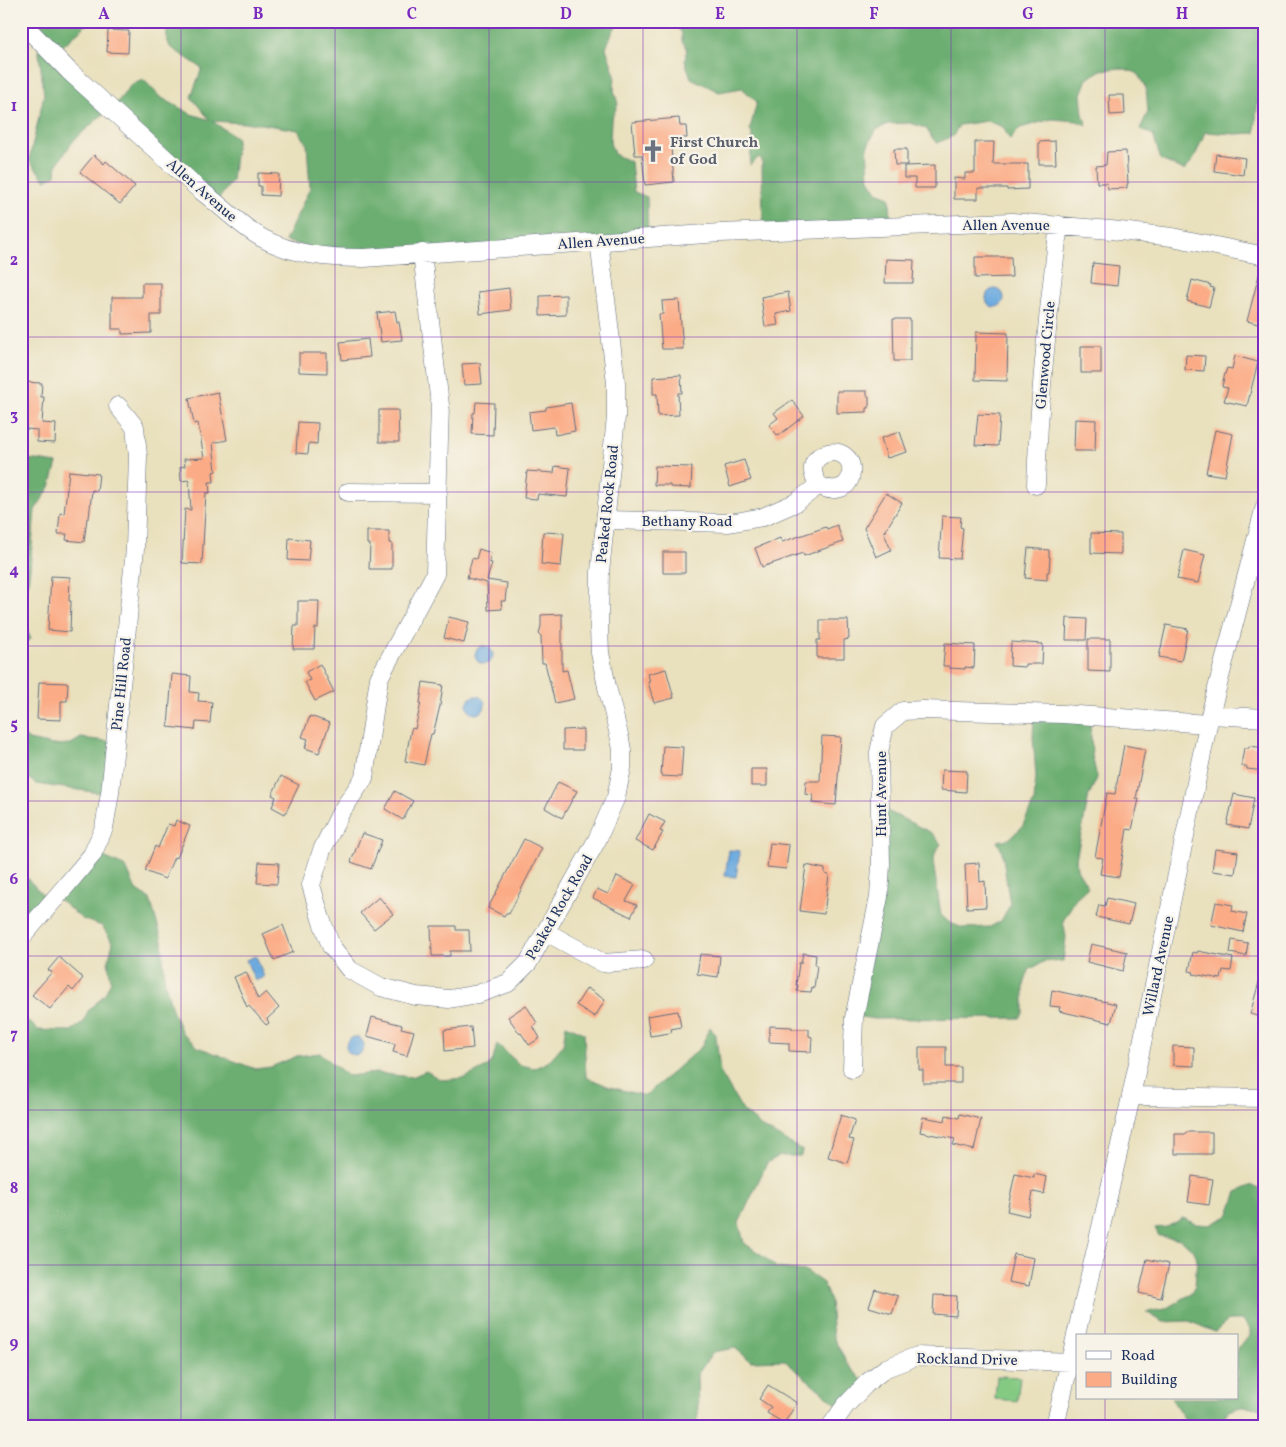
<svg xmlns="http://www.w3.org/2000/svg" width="1286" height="1447" viewBox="0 0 1286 1447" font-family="Vollkorn,serif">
  <rect width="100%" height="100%" fill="#f7f3e8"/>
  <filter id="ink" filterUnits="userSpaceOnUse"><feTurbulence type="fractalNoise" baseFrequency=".02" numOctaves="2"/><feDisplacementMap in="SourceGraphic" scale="10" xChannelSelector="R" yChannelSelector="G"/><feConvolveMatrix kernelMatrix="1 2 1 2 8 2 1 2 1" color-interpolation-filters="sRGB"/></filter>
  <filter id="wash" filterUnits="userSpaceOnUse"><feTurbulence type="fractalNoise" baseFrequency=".0096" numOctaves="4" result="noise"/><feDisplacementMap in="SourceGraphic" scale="20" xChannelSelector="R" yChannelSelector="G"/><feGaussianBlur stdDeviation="1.12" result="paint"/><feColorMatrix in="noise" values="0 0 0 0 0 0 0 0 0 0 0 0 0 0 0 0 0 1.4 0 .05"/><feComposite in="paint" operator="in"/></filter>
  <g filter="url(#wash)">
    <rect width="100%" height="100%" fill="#e9e0bd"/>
    <path fill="#85ca83" stroke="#507c70" d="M997,1376L1020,1377L1017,1401L995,1399Z"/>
    <path fill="#6cae71" stroke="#446e68" d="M21,21H89L87,24L57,51L109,109L74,140L57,164L56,175L45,180L29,160L44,95L37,36Z
      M166,21H621L618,23L612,33L606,48L615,75L614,91L618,104L611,120L610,143L614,154L631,162L634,192L647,197L648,240L344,256L285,241L310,188L307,144L298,130L261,124L212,121L237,138L232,181L218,200L115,105L132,84L144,80L160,97L191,114L210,120L191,97L202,68L170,47L167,39Z
      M672,21H1265V81L1263,82L1258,95L1255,133L1236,134L1205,132L1194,159L1184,170L1161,160L1153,135L1140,129L1148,112L1146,88L1137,73L1122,68L1101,70L1087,79L1081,94L1083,114L1087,125L1077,121L1052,119L1020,128L1010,140L1003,127L987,121L959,125L953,136L937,143L932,138L926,128L910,123L888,124L876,130L867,147L869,179L877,192L890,197L891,230L763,236L762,160L759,157L750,165L752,134L750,129L757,102L742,88L719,92L691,78L685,61L687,48L682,41V33Z
      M21,458L57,463L50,487L35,510L30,568L23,623L31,639L21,644Z
      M1034,715L1090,720L1092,755L1097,778L1089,795L1076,859L1077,869L1088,887L1076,898L1063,921L1066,937L1063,961H1045L1029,970L1024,985V1012L1020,1018L874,1019L854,1016L885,810L932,833L941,844L936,851L933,861L941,915L950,923L963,928L990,927L1001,921L1010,905L1002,851L997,841L1009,839L1022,827L1034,802L1036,776L1033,737Z
      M21,733L29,740L53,745L71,744L81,738L115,742L107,794L36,784L24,775L21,774Z
      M95,853L126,867L136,890L150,899L162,940L165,984L172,1009L182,1033L198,1047L255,1069L271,1067L297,1056L320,1053L348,1076L376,1073L412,1077L426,1071L441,1080L465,1078L487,1067L493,1060L497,1044L520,1065L535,1068L548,1062L563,1045L566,1025L584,1033L586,1077L610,1087L645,1096L701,1047L710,1027L716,1036L720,1072L743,1111L763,1128L802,1150L801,1156H779L767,1163L739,1223L744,1243L762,1255L777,1268L806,1271L823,1283L830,1301L833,1337L849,1366L864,1382L839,1406L784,1360L751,1361L735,1348L713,1352L697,1375L698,1415L695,1426H21V1015L38,1030L71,1031L83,1023L88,1011L105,994L111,981L108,961L113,943L102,926L82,919L56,897Z
      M21,872L50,902L21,936Z
      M1253,1185L1265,1191V1408L1241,1407L1228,1411L1219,1426H1189L1171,1398H1237V1348L1250,1336V1329L1243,1320H1229L1215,1332L1189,1321L1163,1322L1146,1312L1165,1309L1191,1294L1195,1286L1197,1258L1194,1251L1181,1239L1159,1236L1155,1228L1167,1227L1183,1218L1197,1224L1210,1225L1228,1216L1237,1192Z"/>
    <path fill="#6dabdf" stroke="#446d9e" d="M986 298a9 9 0 1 1 18 0a9 9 0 1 1-18 0Z
      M475 655a9 9 0 1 1 18 0a9 9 0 1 1-18 0Z
      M467 705a9 9 0 1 1 18 0a9 9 0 1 1-18 0Z
      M729,850L740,851L736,877L725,876Z
      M256,956L264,977L255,981L246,960Z
      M346 1046a9 9 0 1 1 18 0a9 9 0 1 1-18 0Z"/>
    <g id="blocks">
      <path fill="#fbac86" d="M108,30L129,31L128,53L107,52Z
        M1109,95H1124L1125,114L1110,115Z
        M679,118L680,126H686L687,138H681L682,146L671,147L674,182L645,185L642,155H635L632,122Z
        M1055,141L1056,164H1039V142Z
        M975,142H994L993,164H1028V189L1007,190V188H978V199H954V178L965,179V173H975Z
        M894,149H907V165H895Z
        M1126,151L1128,184H1127V188L1108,189L1107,183H1097L1096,166L1106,165L1107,152Z
        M1216,154L1245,158L1243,175L1214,171Z
        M94,155L104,164L106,161L135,186L120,204L80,172Z
        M935,165V188H915V178H904V166Z
        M258,173L279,174L278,196L261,195V186H258Z
        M975,257H1011L1012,277L975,278Z
        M886,259L914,260L913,283H885Z
        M1093,263L1119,266L1117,286L1091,283Z
        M1260,271H1265V326L1247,321Z
        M1192,280L1211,285L1210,287L1214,288L1209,307L1187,301Z
        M142,283H161V315H151V333L122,334V329H112V297H142Z
        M509,288L511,310L480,314L478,292Z
        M788,292L791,311L776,314L778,325L765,327L761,297Z
        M566,295V315L540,316V296Z
        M679,300L683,349H662L659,314H663L662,301Z
        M395,311L397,322H399L402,340L381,342L377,313Z
        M893,319H910V361H894Z
        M976,332L1008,333L1007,381L975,380Z
        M368,339L370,357L342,360L340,342Z
        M1081,346H1101V373H1081Z
        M299,353H327V373L299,372Z
        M1186,355L1205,356L1204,371L1185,370Z
        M1235,356L1258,362L1247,406L1224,401L1228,388L1222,387L1224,377L1227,368L1232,369Z
        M480,363L482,384L464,385L462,364Z
        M681,375L682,393H678L679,415L658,416L657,394H653V377Z
        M21,382L42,383L41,397H44L42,423L56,424L55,443L37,442V430L26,429V425L21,424Z
        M837,391H867V396H869V408H867V412L837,413Z
        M218,392L227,440L213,443L216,471L213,472L214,482H209L210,493H206L202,564L182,563L185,509L191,510L189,480L181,481L180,467L185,466L184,459L204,458L198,423L194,424L189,398Z
        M792,400L804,416L778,436L769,425L778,418L774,413Z
        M476,402L494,403L493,435L472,434L473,413H475Z
        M571,403L575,431L555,435L554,427L531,430L529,412L546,410V407Z
        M379,410H398L399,442H379Z
        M978,414L1000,415L998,446L975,445Z
        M1075,419L1096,420L1095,451H1074Z
        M298,422L318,423L317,444L309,443L308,454L296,453Z
        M1215,430L1233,434L1225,476L1206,473Z
        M900,432L907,452L887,458L881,438Z
        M744,460L751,480L730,487L724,466Z
        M555,466L570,468L567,497L538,494L537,499L524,498L527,471L554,473Z
        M655,466L692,467L691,488L670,487V485H654Z
        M69,471L99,474L97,491L92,490L89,518H87L84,542L66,540L67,534H58L60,513L64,514Z
        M886,493L902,503L884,533L891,550L876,557L864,528Z
        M942,516L961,517L960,527L963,528L960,559L939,558Z
        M837,525L843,542L804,556L803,553L762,567L755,548L780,538L782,542L826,527L827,529Z
        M367,531H389V543H392V569H369L370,544H367Z
        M543,532L564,533L561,566L541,564Z
        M1091,533L1121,534V554L1091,553Z
        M289,538L310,540L308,561L288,560Z
        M1028,548L1049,550V557H1050L1049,572H1047V580L1025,578Z
        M479,549L491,553L489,562L492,563L487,580L507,583L505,601H501L502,609L488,610L487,583L467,578L472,558L476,559Z
        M1184,550L1205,555L1198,583L1177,579Z
        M663,552H685V573H663Z
        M51,576L70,577L69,601H71L70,632L48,630Z
        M298,601H319L318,628H315L314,649H293L294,626H298Z
        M562,614V671L567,670L574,699L555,703L545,663H542L541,636L539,634L541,626V615Z
        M449,617L469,622L464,643L444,638Z
        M1067,618L1087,619L1086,640H1066Z
        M820,620H848L849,639L844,640V658H817V640H820Z
        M1166,625L1188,629L1181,661L1159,657Z
        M1088,639H1110V672L1088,671Z
        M1011,642L1043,644L1042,664H1025V667L1010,666Z
        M945,643L975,645L974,668L965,667V669L949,668V666H943Z
        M320,664L334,692L315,701L305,682L310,680L306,672Z
        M666,669L674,698L654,703L648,682H650L648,674Z
        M172,674L191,676L190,692L199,693L198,701L212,702L210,723L196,722L195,730L168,727Z
        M39,682L68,683L67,701H61V720L37,719Z
        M423,682L443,685L440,706L433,734H431L424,765L405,761L411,730L412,728L415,729L421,703H420Z
        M310,716L330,723L319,753L305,748L308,739L302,737Z
        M583,729V750H563V730Z
        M822,736L841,737L836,805L812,803L813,795L805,794L806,781H820Z
        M1124,745L1145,749L1136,799H1139L1132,830L1127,829L1119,877L1100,874L1103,858L1095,857L1107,793L1115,794Z
        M663,746L683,747L681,777L661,776Z
        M1249,746L1265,748V771L1247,769V767L1241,766L1244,748H1249Z
        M751,769H767V786H751Z
        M942,770L967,771L966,792L941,790Z
        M281,776L299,785L285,814L272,807L276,797L272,795Z
        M558,782L577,791L562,818L545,808Z
        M395,791L413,801L403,820L385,809Z
        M1234,794L1254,798L1248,829L1227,825Z
        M649,814L665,822L660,831L663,832L653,850L635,841Z
        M176,820L190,826L177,858L174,857L165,879L145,871L155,846L158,848L168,824L174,826Z
        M362,833L382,840L371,869L351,862Z
        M524,839L542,848L509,914L506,913L504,916L488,908Z
        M770,843L789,845L786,869L767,867Z
        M1215,849L1238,852L1235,874L1212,871Z
        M259,862L279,863L277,884L257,883Z
        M979,863L980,882L985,881L986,907L967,908L965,864Z
        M806,865L825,869V874L829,875L824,914L800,911Z
        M617,876L635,885L626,901L637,905L631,917L593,898L597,889L608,894Z
        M379,897L393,914L374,929L360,913Z
        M1107,898L1134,904L1129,924L1096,917L1099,905L1105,906Z
        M1216,902L1233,905L1232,911L1247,914L1243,932L1211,925Z
        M283,925L293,952L274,960L263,934Z
        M431,926H456V930H469L470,951H450V956H432Z
        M1232,940L1248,943L1246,956L1230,953Z
        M1091,944L1127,952L1123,971L1087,962Z
        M1198,951L1233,958L1231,971L1223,970L1221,979L1193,974L1194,972L1189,971L1193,952L1197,953Z
        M803,953L816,955L815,965H817L814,988L812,987L811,992L797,991L798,985H796L799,963H801Z
        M700,954L720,956L718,977L697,974Z
        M59,957L83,978L73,991L69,987L50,1009L32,995L52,972L48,970Z
        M246,972L258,999L266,992L279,1008L267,1019L269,1023L266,1025L249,1006L247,1007L234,977Z
        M1261,975H1265V1018L1250,1014Z
        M587,988L605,1000L595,1017L576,1005Z
        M1052,990L1116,1004L1111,1023L1059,1011L1060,1007L1050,1006Z
        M526,1005L537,1023L533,1026L540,1038L529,1045L521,1033L520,1034L508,1017Z
        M678,1011L681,1027L671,1029L672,1032L670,1033L650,1036L647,1016Z
        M372,1017L402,1025L401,1028L414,1031L407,1056L393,1052L395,1044L367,1036Z
        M770,1026L792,1027V1029H809V1036L812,1037L811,1052L789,1051V1043L769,1042Z
        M471,1027L473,1048L445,1051L444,1030Z
        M1173,1046L1194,1047V1066L1173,1065Z
        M919,1047H946V1067H961V1083H923V1070H919Z
        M960,1114L981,1119L974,1150L953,1145L955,1139L920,1132L923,1117L945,1121L946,1115L959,1118Z
        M841,1115L855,1120L849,1139L854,1140L847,1163L828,1157Z
        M1186,1132H1212V1154H1175V1134H1186Z
        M1015,1174L1034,1178V1174L1047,1177L1044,1194L1033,1192L1028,1216L1007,1211Z
        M1192,1176L1213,1179L1209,1205L1188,1202Z
        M1014,1254L1034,1258L1029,1286L1008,1282Z
        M1147,1259L1169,1264L1161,1298L1139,1293Z
        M875,1289L898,1296L892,1314L869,1307Z
        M934,1295L957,1296L956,1316L933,1314Z
        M768,1385L797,1403L784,1423L767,1413L771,1407L759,1399Z"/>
    </g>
  </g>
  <g filter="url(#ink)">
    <use href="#blocks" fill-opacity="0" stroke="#636d7f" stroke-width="1"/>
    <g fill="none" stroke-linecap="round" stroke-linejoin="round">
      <defs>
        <path id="minor" d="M21,23L31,32L69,71L200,190C221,205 239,225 262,238C293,255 329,258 364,258L720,233L1012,222L1111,230L1172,237L1265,256
          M422,253L440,405L435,574L379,678L364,778L341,812L322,850L311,885L321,919L331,946L350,970L381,987L416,996L449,999L478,994L508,983L528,963L597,840L616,797L622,768V750L620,739L607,687L600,653L599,628L600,572L616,417V383L599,241
          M1036,485C1039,398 1048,311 1059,225
          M348,492L438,493
          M606,520L729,523L763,517L795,503L819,485C831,493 850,490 851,473C855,439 794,450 819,485
          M1210,715L1265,718
          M546,932L603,963L644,960
          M21,938L59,894L92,855L104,828L110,793L135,549L138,456L135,427L118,406
          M852,1069L854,1018L879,897L881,865L879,752L885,726L903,711L923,710L1063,714L1208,724
          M1131,1096L1265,1098
          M831,1426L845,1406L868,1382L886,1368L917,1356L1071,1362
          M1055,1426L1129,1106L1210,715L1265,506"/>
      </defs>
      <use href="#minor" stroke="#636d7f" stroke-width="19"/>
      <use href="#minor" stroke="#fff" stroke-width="18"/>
    </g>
  </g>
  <path fill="none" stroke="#7b2cbf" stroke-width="1" stroke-opacity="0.55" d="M181,21V1426M335,21V1426M489,21V1426M643,21V1426M797,21V1426M951,21V1426M1105,21V1336M21,182H1265M21,337H1265M21,492H1265M21,646H1265M21,801H1265M21,956H1265M21,1110H1265M21,1265H1265M1105,1398V1426"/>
  <defs>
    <symbol id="church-bare" viewBox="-9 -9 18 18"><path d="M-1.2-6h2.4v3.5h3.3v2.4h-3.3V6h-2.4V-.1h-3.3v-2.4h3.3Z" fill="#6b7280" stroke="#f7f3e8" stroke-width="2.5" paint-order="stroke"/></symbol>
  </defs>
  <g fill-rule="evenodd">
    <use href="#church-bare" x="637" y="135" width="32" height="32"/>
  </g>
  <g text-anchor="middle" stroke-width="4.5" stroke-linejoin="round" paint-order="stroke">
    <g font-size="15" font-weight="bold" fill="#5b616d" stroke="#f7f3e8" text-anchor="start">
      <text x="670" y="147">First Church<tspan x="670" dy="17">of God</tspan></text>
    </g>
    <g font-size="15" fill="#1b2f5e" stroke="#f7f3e8">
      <text transform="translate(202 190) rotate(41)" y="5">Allen Avenue</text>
      <text x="1006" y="230">Allen Avenue</text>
      <text transform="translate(601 241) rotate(-4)" y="5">Allen Avenue</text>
      <text transform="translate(1045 355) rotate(-85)" y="5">Glenwood Circle</text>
      <text transform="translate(607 504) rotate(-84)" y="5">Peaked Rock Road</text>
      <text x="687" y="526">Bethany Road</text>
      <text transform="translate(121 684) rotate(-84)" y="5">Pine Hill Road</text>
      <text transform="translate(881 794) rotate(-90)" y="5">Hunt Avenue</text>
      <text transform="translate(559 907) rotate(-60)" y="5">Peaked Rock Road</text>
      <text transform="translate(1158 966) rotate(-78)" y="5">Willard Avenue</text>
      <text transform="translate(967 1359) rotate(1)" y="5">Rockland Drive</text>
    </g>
  </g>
  <rect width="1286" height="1447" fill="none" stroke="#f7f3e8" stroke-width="55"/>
  <rect x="1076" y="1334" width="162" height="65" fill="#f7f3e8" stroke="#9fa5b1"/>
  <rect x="1086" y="1351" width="25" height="8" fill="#ffffff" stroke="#9fa5b1"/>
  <text x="1121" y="1360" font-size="15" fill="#1b2f5e">Road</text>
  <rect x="1086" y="1372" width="25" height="15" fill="#fbac86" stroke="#9fa5b1"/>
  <text x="1121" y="1384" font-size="15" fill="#1b2f5e">Building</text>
  <rect x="28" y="28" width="1230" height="1392" fill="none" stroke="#7b2cbf" stroke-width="2"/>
  <g font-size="16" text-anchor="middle" font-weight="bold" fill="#7b2cbf">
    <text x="104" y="19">A</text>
    <text x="258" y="19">B</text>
    <text x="412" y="19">C</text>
    <text x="566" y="19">D</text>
    <text x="720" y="19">E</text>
    <text x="874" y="19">F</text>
    <text x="1028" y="19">G</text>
    <text x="1182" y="19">H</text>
    <text x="14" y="111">1</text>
    <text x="14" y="265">2</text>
    <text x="14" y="420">3</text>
    <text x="14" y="575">4</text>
    <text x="14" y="729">5</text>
    <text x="14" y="884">6</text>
    <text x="14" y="1039">7</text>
    <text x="14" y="1193">8</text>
    <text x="14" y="1348">9</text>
  </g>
</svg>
